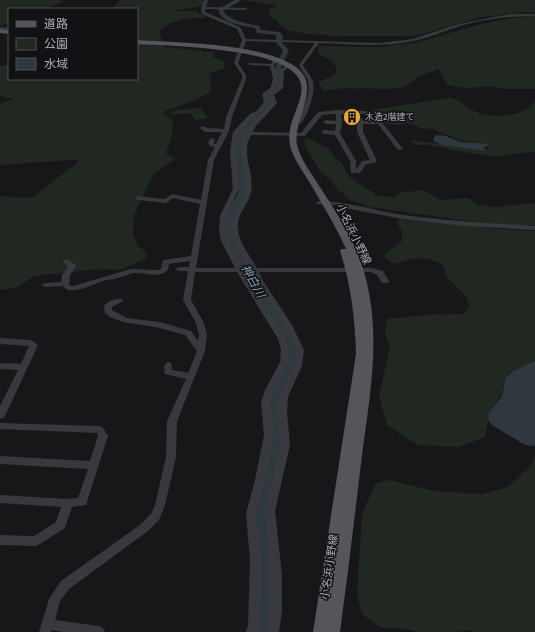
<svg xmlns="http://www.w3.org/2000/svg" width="535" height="632" viewBox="0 0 535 632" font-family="'Fira Sans','Noto Sans JP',sans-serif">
  <rect width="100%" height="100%" fill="#171719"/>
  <path fill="#212822" d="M0,0H60L63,2L44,9H9V23L0,26Z
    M120,0H203L202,5L197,7L171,11H196L205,16V18H191L170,23L159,31L164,47L214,52L213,57L225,61L224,68L209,74L211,92L195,100L163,112L173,122L172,135L166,153L175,159L153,175L134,215L133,234L138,246L145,251L147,255L145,259L119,270L110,269L89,270L34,276L18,287L0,290V196L22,198L33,197L78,162V160H72L0,165V104L12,99L11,98L0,96V66L9,64V79H137V9H113Z
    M244,0H535V13L526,12L482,17L415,36H340L307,34L287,30L278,23V21L271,18L269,9L276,7L275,5Z
    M535,16V89H503L492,86L467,88L447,85L439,69L418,77L404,87L392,89L345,88L323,91L318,82L333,76L337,70L334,63L318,53V47L324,46L377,47L415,43L478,25L512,18Z
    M450,98C460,100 464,105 472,110C484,118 513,117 525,110C529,108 532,104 535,102V152L512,154L496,157L457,151L430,145H416L410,140L487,149L490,145L460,140L432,129L420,128L415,125L408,123L397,125L387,124L370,110Z
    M201,108L208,118L195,120L190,113L169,115L176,110Z
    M305,138C315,139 318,146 328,148L335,158L342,163C349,184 362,182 377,196L395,197L399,193L424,190L440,200L468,198L478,205L496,207L535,203V225L521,226L484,223L369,207L348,199L343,193L339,192L331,180L321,172L305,146Z
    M400,219L497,229L535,231V364L508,374L501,395L489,416L485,437L458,447L418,445L387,425L379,396L390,348L385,334L387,319L427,315L463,314L469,306L466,296L446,276L444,266C426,255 414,258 394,264L385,258L386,253L402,241V231L397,223Z
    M535,455V632H476L468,630L457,632H418L407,629L381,628L362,614L357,595L362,514L375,484L390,480L434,491L481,494L508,487L531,465Z"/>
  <path fill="#2f383e" d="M435,135L447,136H448L446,138L448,137L461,142L490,144L484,148V151L443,145L433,141Z
    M535,361V446L525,445L492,425L488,420L489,413L502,396L506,377L514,371Z"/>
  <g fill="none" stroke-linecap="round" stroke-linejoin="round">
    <path fill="#2f383e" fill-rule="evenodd" d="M235,0H242L223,11C231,22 247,23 259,26L261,30L280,32L283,36L282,43L289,50L281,68V88L271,96L274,102L247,132L244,139L241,151L247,187L246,194L233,218L232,230L240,250L255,277L291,333L298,355L295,371L286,385L280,398L284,442L271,495L269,515L271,537L276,563L272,632H256L260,563L255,537V515L257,495L270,442L268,398L274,384L283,370L286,355L279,333L245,277L230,250L222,230L223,218L238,194L239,187L233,151L236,139L240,129L266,102L264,95L265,94L275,87V68L283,50L276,43V35L257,33L255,28C243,26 220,23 218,9Z"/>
    <path fill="#38393d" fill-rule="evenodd" d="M204,0H208L206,7L247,8L246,10L205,9V12L240,27L246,39L380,43L412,39L459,24L494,17L512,14H535V16C510,16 484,19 460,26C444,31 429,38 413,41C382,48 350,44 319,43L303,65C306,71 311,75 313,82C316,91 307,119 300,124L297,122C302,109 313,94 307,79C305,74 301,70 299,65L315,43L246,41L238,63L246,75V79L232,117L229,131L214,160L196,268H235L221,241L219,230L220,216L233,189L230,151L233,132L251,113L256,112L264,102L262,94L271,87L273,79L270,66L250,65L248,64V63L271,64L273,61H277V62L274,65C277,75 280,85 271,92L279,87L280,70L285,66L289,67L284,71L283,88L274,95L277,103L255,127L253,132L301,133L318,112L338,110L366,111L381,121L403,149L398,150L378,124H363V132L377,161L374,163L366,164L360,173H351L350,161L335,135L324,134L321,132L324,130L335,131L336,124H326L323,122L326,120L336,121V114L322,115L305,136L251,135C240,154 255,172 251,192C249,204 236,214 238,229C239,243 250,256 257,268H372L383,271L389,281L388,283H382L377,275L371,272H259L263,281L292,325L304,350L302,366L288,397L287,412L290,445L275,511L282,575V611L279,632H267L270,611V575L265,511L280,445L277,412L278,397L294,366L296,350L284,325L255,281L252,272H244L286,339L289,349L288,362L273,390L271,403L274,435L265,480L256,513L262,561L260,625L258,632H246L248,625L250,561L246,513L255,480L264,435L261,403L265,390L280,362L281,349L278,339L237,272H195L191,300L204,323L207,335L205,351L177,421L176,457L165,505L159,520L148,531L69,589L60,601L55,620L99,626L103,628L105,632H62L52,630L51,632H39L49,599L61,581L140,525L151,514L155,505L166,457L167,421L186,379L165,374L164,365L168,362L171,363L172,370L188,373L197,351L185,335L160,328L123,322L110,317L105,313L104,306C108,301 116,298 122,299L123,301L112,307V310L127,318L160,322L191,331L198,341L199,335L196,323L183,300L188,271H179L175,269L179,267H189L190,261L169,264L168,270C158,279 146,272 134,273C131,273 128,275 125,276C119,278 113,279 107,280C96,282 71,298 63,286L45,287L41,285L45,283L61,282L62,275L68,267L63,261L67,259L76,265V267L70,275L69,284L70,286H73L131,269L158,270L161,269L163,260L191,256L200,204L173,198L166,203L138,200L135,198L138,196L165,199L172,194L201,200L208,160L215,147L210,146L208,143L210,139L212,138L215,140L214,144H216L222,132H205L200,128L203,126L207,128L224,129L226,117L242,79V75L234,63L242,40L237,29L202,14L201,8ZM269,93L271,103L251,125L247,131L242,133L245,135C234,154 248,172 245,192C243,204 230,214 231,229C231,242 243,257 249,268H242L227,241L225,230L226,216L239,189L236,151L239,132L255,115L260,114L269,103L268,94ZM341,114H363L374,121H363L362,118L360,117L357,119V132L370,160L362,161L356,170V161L340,133L342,123Z
      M0,27L9,28V30L0,29Z
      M319,201C347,201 375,211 403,215C447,221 491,223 535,226V230L464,226L403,219L350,209L336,205L317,204L316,203Z
      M0,338L31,340L38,345L5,416L3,418L0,419V406L18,370L0,369V363L21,364L29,346L0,344Z
      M0,423L100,426L103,428L108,436L86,505L72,507L65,528L40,544L36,546L0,545V535L34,536L56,522L61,507L0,503V495L68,499L78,498L88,469L0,464V456L90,461L98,436L97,433L0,429Z"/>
    <path fill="#54565c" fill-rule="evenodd" d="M0,29L9,30V34L0,33Z
      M137,40C178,43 263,43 296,67C323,87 292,119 297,145C300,158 309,170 316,181C334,209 355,239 364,272C382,333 370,394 362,455C355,514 348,573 340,632H313L356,354C355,318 351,285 340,251L341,249H346C336,226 322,204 310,183C303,171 293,159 290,145C285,122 305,102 301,84C293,47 169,46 137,44Z"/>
  </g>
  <defs>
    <symbol id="building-disc" viewBox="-11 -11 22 22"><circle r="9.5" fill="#e9a93e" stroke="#121214"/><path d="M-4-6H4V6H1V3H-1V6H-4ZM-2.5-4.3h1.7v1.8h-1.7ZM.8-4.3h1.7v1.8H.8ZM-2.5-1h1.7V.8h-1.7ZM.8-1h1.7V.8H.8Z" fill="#111"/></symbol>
  </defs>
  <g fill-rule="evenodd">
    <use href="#building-disc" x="342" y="107" width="20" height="20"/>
  </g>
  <g text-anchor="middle" stroke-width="3" stroke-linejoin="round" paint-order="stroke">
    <g font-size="9" fill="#a9aeb8" stroke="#121214" text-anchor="start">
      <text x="365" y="120">木造2階建て</text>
    </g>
    <g font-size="11" fill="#a9aeb8" stroke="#121214">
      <text transform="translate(354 234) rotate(64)" y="4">小名浜小野線</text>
      <text transform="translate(329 567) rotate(-82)" y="4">小名浜小野線</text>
    </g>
    <g font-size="12" font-style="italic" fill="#829db1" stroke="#121214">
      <text transform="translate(253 281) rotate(61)" y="4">神白川</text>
    </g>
  </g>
  <rect x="8" y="8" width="130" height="72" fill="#121214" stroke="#4e5056"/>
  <rect x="16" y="21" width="20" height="6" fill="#54565c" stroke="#4e5056"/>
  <text x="44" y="28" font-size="12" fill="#a9aeb8">道路</text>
  <rect x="16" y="38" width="20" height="12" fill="#212822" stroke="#4e5056"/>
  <text x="44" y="48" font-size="12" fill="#a9aeb8">公園</text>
  <rect x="16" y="58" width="20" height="12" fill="#2f383e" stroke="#4e5056"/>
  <text x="44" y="68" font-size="12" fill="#a9aeb8">水域</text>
</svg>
